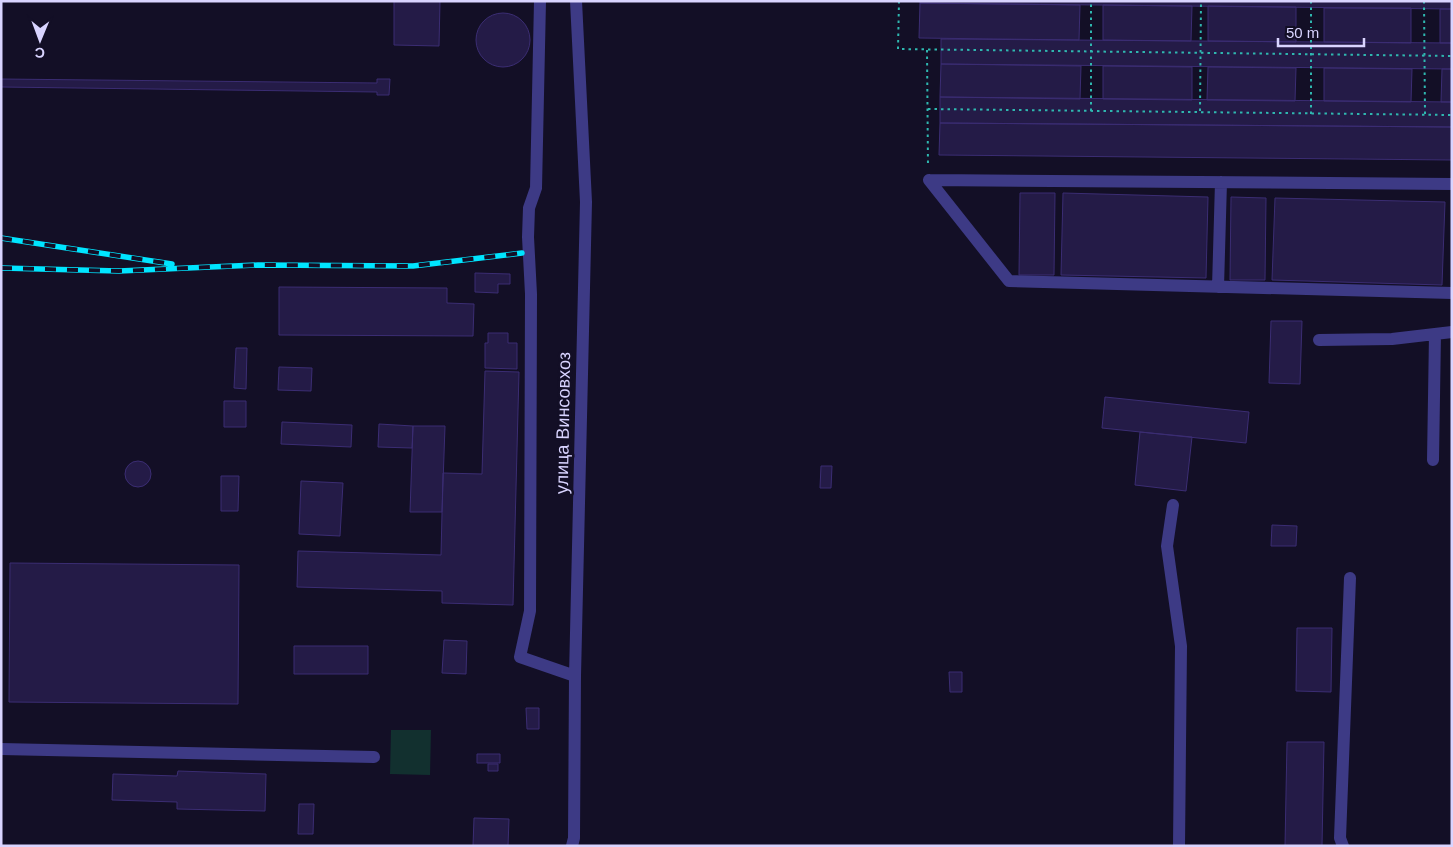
<svg xmlns="http://www.w3.org/2000/svg" width="1453" height="847" viewBox="0 0 1453 847" font-family="Helvetica,sans-serif">
  <rect width="100%" height="100%" fill="#130f26"/>
  <path fill="#12302f" d="M391,730H431L430,775L390,774Z"/>
  <path fill="#241b47" stroke="#3b2d73" d="M394,1H440L439,46L394,45Z
    M920,1H1452V9L920,3Z
    M920,3L1080,5L1079,40L919,38Z
    M1103,5L1192,6L1191,41L1103,40Z
    M1208,6L1296,7V42L1208,41Z
    M1324,8H1411V43L1324,42Z
    M1440,9H1452V43H1440Z
    M476 40a27 27 0 1 1 54 0a27 27 0 1 1-54 0Z
    M941,39L1452,43V69L941,64Z
    M941,64L1081,66L1080,99L940,97Z
    M1103,66L1192,67V100L1103,99Z
    M1208,67L1296,68L1295,101L1207,100Z
    M1324,68L1412,69L1411,102L1324,101Z
    M1442,69H1452V102H1441Z
    M1,79L377,83V79H390L389,95H377V92L1,87Z
    M940,97L1452,102V127L940,123Z
    M940,123L1452,127V160L939,155Z
    M1020,193H1055L1054,275H1019Z
    M1063,193L1208,197L1206,278L1061,275Z
    M1231,197L1266,198L1265,280H1230Z
    M1275,198L1445,202L1442,285L1272,280Z
    M475,273L510,274V284H498V293L475,292Z
    M279,287L447,288V303L474,304L473,336L279,335Z
    M1271,321H1302L1300,384L1269,383Z
    M488,333H508V343H517V369L485,368V343H488Z
    M236,348H247L246,389L234,388Z
    M279,367L312,368L311,391L278,390Z
    M485,371L519,372L513,605L442,603V591L297,587L298,551L441,555L443,473L482,474Z
    M1105,397L1249,412L1246,443L1102,428Z
    M224,401H246V427H224Z
    M282,422L352,425L351,447L281,444Z
    M379,424L413,426L412,448L378,447Z
    M413,426H445L442,512H410Z
    M1140,432L1192,437L1186,491L1135,485Z
    M125 474a13 13 0 1 1 26 0a13 13 0 1 1-26 0Z
    M821,466H832L831,488H820Z
    M221,476H239L238,511H221Z
    M301,481L343,483L340,536L299,534Z
    M1272,525L1297,526L1296,546H1271Z
    M10,563L239,565L238,704L9,702Z
    M1297,628H1332L1331,692L1296,691Z
    M444,640L467,641L466,674L442,673Z
    M294,646H368V674H294Z
    M949,672H962V692H950Z
    M526,708H539V729H527Z
    M1287,742H1324L1322,846H1285Z
    M477,754H500V763H477Z
    M488,764H498V771H488Z
    M178,771L266,774L265,811L177,809V802L112,800L113,774L177,776Z
    M299,804H314L313,834H298Z
    M474,818L509,819L508,846H473Z"/>
  <g fill="none" stroke-linecap="round" stroke-linejoin="round">
    <path stroke="#2fb8b0" stroke-width="2" stroke-dasharray="2.5 4" stroke-linecap="butt" d="M899,1L898,49L1452,56
      M1424,1L1425,114
      M927,50L928,167
      M928,109L1452,115
      M1091,111V1
      M1200,111L1201,1
      M1311,114V1"/>
    <path stroke="#3d3a85" stroke-width="12" d="M540,1L536,188L529,208L528,237L531,294L530,611L520,657L575,676
      M929,180L1009,281L1452,293
      M929,180L1452,184
      M1218,287L1221,182
      M1319,340L1392,339L1452,332
      M1433,460L1435,334
      M1173,505L1167,546L1181,646L1179,846
      M1,749L374,757
      M572,846L574,838L575,676L586,202L576,1
      M1343,846L1340,838L1350,578"/>
    <defs>
      <path id="rail" d="M1,238L172,264
        M1,268L119,271L258,265L413,266L522,253"/>
    </defs>
    <use href="#rail" stroke="#00e5ff" stroke-width="5.5"/>
    <use href="#rail" stroke="#130f26" stroke-width="4" stroke-dasharray="11" stroke-linecap="butt"/>
  </g>
  <g text-anchor="middle" stroke-width="5" stroke-linejoin="round" paint-order="stroke">
    <g font-size="18" fill="#d9d4ff" stroke="#130f26">
      <text transform="translate(563 423) rotate(-89)" y="6">улица Винсовхоз</text>
    </g>
  </g>
  <rect width="1453" height="847" fill="none" stroke="#d9d4ff" stroke-width="5"/>
  <g transform="translate(40 40) rotate(181)" stroke="#130f26" stroke-width="4" paint-order="stroke">
  <path d="M0-4L9 19L0 12L-9 19Z" fill="#d9d4ff"/>
  <text y="-8" font-size="14" font-weight="bold" text-anchor="middle" fill="#d9d4ff">С</text>
  </g>
  <path d="M1278 38v8h86v-8" fill="none" stroke="#d9d4ff" stroke-width="2.5"/>
  <text x="1286" y="38" font-size="15" fill="#d9d4ff" stroke="#130f26" stroke-width="4" paint-order="stroke">50 m</text>
</svg>
